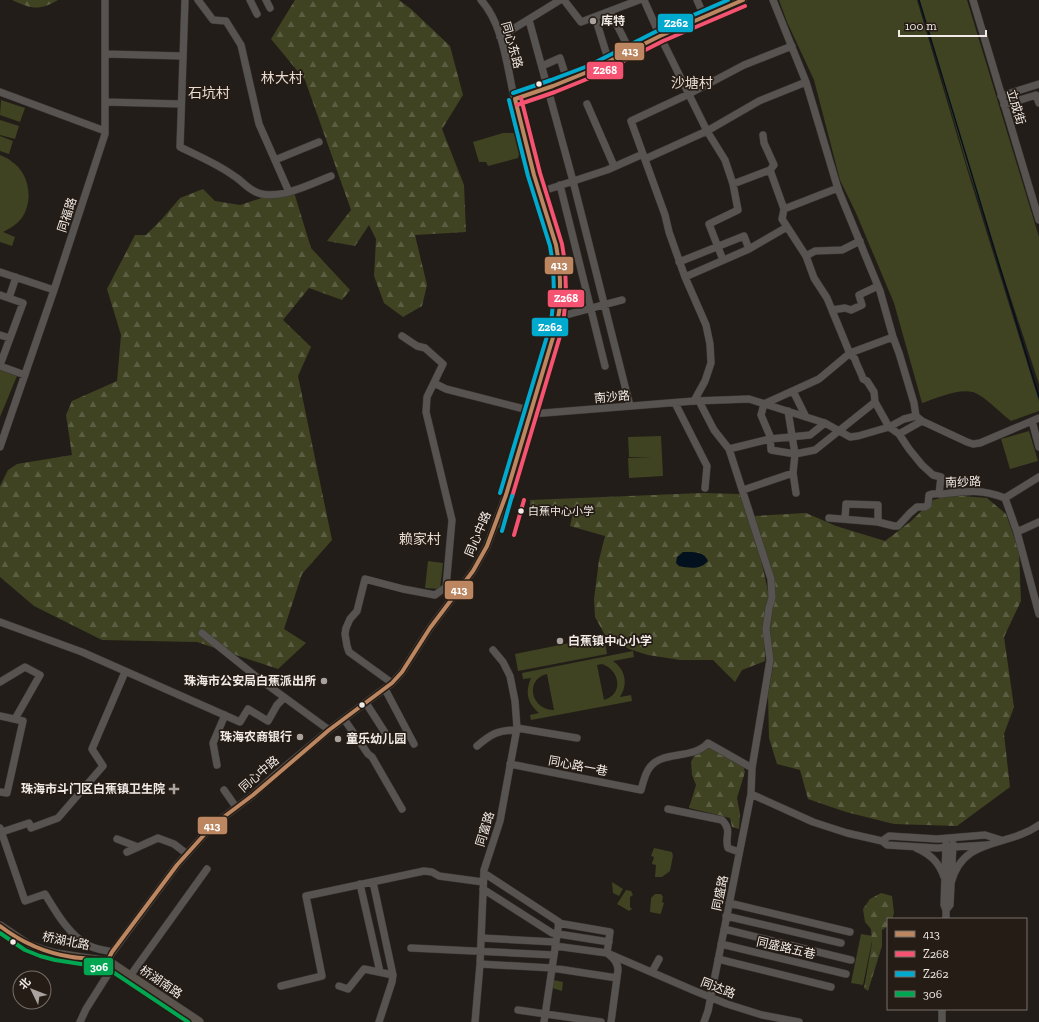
<svg xmlns="http://www.w3.org/2000/svg" width="1039" height="1022" viewBox="0 0 1039 1022" font-family="'Zilla Slab','Noto Sans SC',serif">
  <defs>
    <pattern id="forest-firs" width="22" height="20" patternUnits="userSpaceOnUse"><rect width="22" height="20" fill="#3f4322"/><path d="M5 1l3.5 6h-7zM16 11l3.5 6h-7z" fill="#5b5e42"/></pattern>
  </defs>
  <rect width="100%" height="100%" fill="#221d18"/>
  <path fill="#3f4322" fill-rule="evenodd" d="M779,0H917L968,172L1039,401V411L1011,421C1000,413 991,402 979,395C965,385 938,398 922,403L894,303L856,213L840,180L814,80L787,22Z
    M919,0H967L1039,237V384L967,165Z
    M1,100L25,108L20,122L0,115Z
    M0,120L19,126L15,139L0,135Z
    M503,133H515L520,151L518,158L488,166L486,162H479L473,142Z
    M0,136L13,141L9,154L0,151Z
    M0,155C4,157 8,158 11,161C30,173 34,202 21,219C16,225 9,229 3,232L15,237L12,246L0,242Z
    M0,370L17,376L0,417Z
    M1029,431L1038,461L1010,469L1001,439Z
    M661,436L663,476L629,478L628,458L652,457H629L628,437Z
    M507,502H511L512,505L504,530L496,527Z
    M428,561L443,563L440,589L425,588Z
    M604,636L607,654L518,671L515,654Z
    M633,651L634,657L613,661C626,670 628,685 620,697L631,695L632,701L531,720L530,715L539,713C527,703 525,692 531,678L523,679L522,673ZM602,664C620,670 624,694 604,700L597,665ZM547,674L554,710H553C530,709 525,679 547,674Z
    M654,848L672,852L673,856L670,871L662,877H655L656,865L652,864L654,857L651,856Z
    M612,882L623,889L619,896L613,893Z
    M626,890L631,891L633,895L630,897V907L632,909L629,911L617,904Z
    M655,894H661L663,897L662,902L664,903L661,913L660,914L650,912L651,898Z
    M861,934L873,936L863,985L851,983Z
    M553,980L563,982L562,991L552,988Z"/>
  <path fill="url(#forest-firs)" d="M12,0H58C39,11 32,9 12,0Z
    M295,0H399L411,9L450,46L463,95L442,129L464,185L466,232L415,235L427,285L422,306L403,317L384,303L374,276L376,239L369,225L355,246L327,241L351,210L305,80L271,39Z
    M203,189L215,201L240,205L286,190L293,189L311,248L350,290L342,300L309,288L283,320L311,347L298,376L332,540L302,574L284,629L306,643L278,669L197,642L102,640L34,606L0,577V486L8,470L17,464L72,455L66,415L72,401L117,381L121,335L107,289L135,235H146L162,219L180,198Z
    M702,493L741,494L758,546L769,596L764,623L765,661L742,670L735,682L713,660H680L648,655L629,649L605,635L595,617L594,599L599,560L605,536L570,526L574,508L530,506V500Z
    M951,495L987,498L1006,514L1019,551L1021,601L1004,637L1014,707L1004,734L1010,787L957,826L894,824L846,812L808,799L800,770L777,764L769,738L768,695L774,660L769,635L770,611L774,602L771,567L754,516L806,513L836,526L885,541L910,522L933,500Z
    M706,748H713L743,765L745,772L737,798L740,814L739,829L732,827L730,818L689,808L696,785L692,775L691,762L695,754Z
    M881,893L892,896L894,913L892,919H888V926L882,930V946L868,991L864,988L872,943L871,929L865,922L863,909L870,899Z"/>
  <path fill="#03101e" d="M683,552C693,552 704,551 708,561C700,570 690,568 679,566L676,563L677,557Z"/>
  <g fill="none" stroke-linecap="round" stroke-linejoin="round">
    <path stroke="#03101e" stroke-width="1.5" d="M919,0L1039,397"/>
    <defs>
      <path id="minor" d="M185,0L180,147C198,156 218,164 234,176C241,180 246,187 254,191C274,203 311,184 331,176
        M198,0L213,20L226,21L241,45L259,124L289,192
        M250,0L257,14
        M266,0L270,8
        M564,0L581,22L639,0
        M644,0L660,36L707,131L725,160L733,184L738,210L709,224L723,260
        M697,0L704,16
        M773,0L806,82L838,189L880,291L893,337L899,353L914,403L916,416L922,421L967,442L973,444L980,443L1039,418
        M973,0L1039,220
        M610,11L630,51
        M595,17L609,62
        M529,20L573,181L630,406
        M500,37L560,0
        M105,54L183,56
        M542,66L560,58L567,80
        M0,92L105,131
        M1001,96L1039,84
        M515,99L553,86L590,71L660,36L743,0
        M105,102L181,104
        M587,104L614,166
        M1004,105L1036,95L1039,103
        M763,135L764,143L774,165L770,170L784,209L782,219L806,256L814,278L827,298L850,354L855,359C856,364 861,372 863,379L867,381L874,392L875,402L889,427L899,434L909,449L922,465L933,475L941,477L939,494
        M645,159L707,131L759,101L806,82
        M275,160L319,142
        M733,184L770,170
        M560,185L605,366
        M540,192L607,170L643,154
        M784,209L838,188
        M806,256L815,251L842,250L860,241
        M679,262L744,236L749,249
        M0,272L54,290
        M685,277L749,249L787,227
        M0,295L23,303L0,365
        M9,298L16,277
        M832,310L845,308L851,310L862,305L859,295L878,286
        M558,317L622,300
        M0,335L10,338
        M0,366L25,375
        M434,383L446,389L532,411
        M793,391L806,417
        M694,401L705,381L711,363L710,344L706,325L685,277L669,232L665,215L631,121L689,94L744,65L792,46
        M699,401L714,430L729,449L771,579L772,598L769,608L766,629L770,660L752,768L751,794L708,1011L704,1022
        M875,402L815,450L795,454L771,450L770,436L761,415L764,404L819,379L850,353L893,337
        M675,403L707,466L705,488
        M788,411L795,454L793,473L796,493
        M531,414L694,401L749,399L825,423L850,437L858,436L889,427L904,419L916,416
        M1032,421L1039,447
        M899,434L922,421
        M0,447L54,290L105,134V0
        M729,449L770,439L810,435L825,423
        M743,490L793,473
        M1005,498L1017,532L1039,614
        M1005,498L1039,477
        M829,518L878,522L894,526H898L910,513L917,507H925L928,505L929,495C934,493 937,494 942,494C967,491 982,489 1005,498
        M845,519L846,504L878,505V522
        M1017,532L1039,522
        M0,622L82,652L240,722L248,709L268,721L277,705L284,698
        M202,633L258,678L329,730
        M0,682L25,667L40,675L15,719
        M392,683L349,652L347,646L345,634L346,628L350,619L357,611L365,579L403,589L435,595L446,587L452,520L426,412L427,397L443,364L425,348L417,346L402,336
        M385,689L414,744
        M366,703L391,742
        M0,716L23,721L7,793L0,792
        M344,719L368,754L372,757L402,809
        M517,728L577,738
        M477,746C491,734 498,730 516,730
        M510,764L641,790C643,783 645,773 650,767C663,750 693,760 708,743L752,768
        M217,765L213,743L225,715
        M224,790L236,807
        M751,794L813,822L847,833L882,841L887,845L937,848L987,845
        M668,809L722,820C733,831 724,837 728,848L739,852
        M0,828L25,901L45,894C56,912 69,935 88,945C94,949 104,950 112,952
        M2,832L29,823L31,828L58,818L103,766L92,749L125,672
        M117,839L138,847
        M882,841L889,836L937,839L985,835L1001,840
        M916,848C930,854 939,862 944,877
        M127,852L158,838L174,844L187,854
        M484,873L559,922L544,1022
        M373,882L393,975L392,982L379,1022
        M951,883C963,836 1007,848 1039,825
        M360,884L380,972
        M483,889L552,933L609,942
        M729,903L850,932
        M946,910L950,905L953,844
        M726,916L841,943
        M946,919V910L944,905L946,844
        M558,923L610,932L607,953C613,958 618,962 618,970L611,1022
        M724,929L851,960
        M481,938L556,942
        M721,944L846,974
        M555,946L607,953L695,991L727,1004L762,1015L799,1022
        M411,948L554,955
        M718,959L831,987
        M480,964L552,968L617,978
        M652,972L659,959
        M130,976L207,869
        M281,986L322,976L306,896L424,871L432,872L439,876L483,882
        M339,986L348,989L364,969L393,975
        M518,1010L601,1022
        M80,1022L86,1009L110,971C111,965 108,960 111,954L177,865L213,825L253,795L275,775L329,730L392,683L402,672L430,628L473,571L487,546L506,495L557,324C560,304 562,284 559,264C556,233 542,203 534,173C527,148 520,122 514,97C507,66 503,24 481,0
        M475,1022L480,964L484,870L500,821L517,728L515,701L510,676L503,662L493,650
        M942,1022V1009"/>
      <path id="major" d="M0,926L28,945L42,950L56,954L109,962L199,1022"/>
    </defs>
    <use href="#minor" stroke="#3d3836" stroke-width="8"/>
    <use href="#major" stroke="#3d3836" stroke-width="10"/>
    <use href="#minor" stroke="#575350" stroke-width="7"/>
    <use href="#major" stroke="#5a544d" stroke-width="9"/>
    <defs>
      <path id="bus-1" d="M515,99L553,86L590,71L660,36L743,0
        M0,926C21,942 45,953 72,957C84,959 97,958 109,962
        M109,962V958L112,952L177,865L213,825L253,795L329,730L392,683L402,672L430,628L473,571L487,546L506,495L557,324L560,306V282L559,263L556,245L534,175L515,99"/>
      <path id="bus-2" d="M517,105L555,92L592,77L663,41L745,6
        M512,497L563,326L566,294L565,263L562,244L540,173L521,98
        M514,535L524,500"/>
      <path id="bus-3" d="M513,93L551,80L588,66L657,31L728,0
        M500,493L551,323L554,294L553,264L550,246L528,176L509,100
        M502,531L512,496"/>
      <path id="bus-4" d="M0,933L25,950L40,956L55,960L107,968L188,1022"/>
    </defs>
    <use href="#bus-1" stroke="#251c15" stroke-width="7"/>
    <use href="#bus-2" stroke="#251c15" stroke-width="7"/>
    <use href="#bus-3" stroke="#251c15" stroke-width="7"/>
    <use href="#bus-4" stroke="#251c15" stroke-width="7"/>
    <use href="#bus-1" stroke="#bb8660" stroke-width="4"/>
    <use href="#bus-2" stroke="#f65372" stroke-width="4"/>
    <use href="#bus-3" stroke="#00a9ce" stroke-width="4"/>
    <use href="#bus-4" stroke="#00a651" stroke-width="4"/>
  </g>
  <g fill="#a9a29e" stroke="#251c15" stroke-width="1.5">
    <circle cx="593" cy="21" r="4"/>
    <circle cx="560" cy="641" r="4"/>
    <circle cx="324" cy="681" r="4"/>
    <circle cx="300" cy="737" r="4"/>
    <circle cx="338" cy="739" r="4"/>
    <path d="M172 783h4v4h4v4h-4v4h-4v-4h-4v-4h4z"/>
  </g>
  <g fill="#f1eae6" stroke="#251c15" stroke-width="1.5">
    <circle cx="539" cy="84" r="3.5"/>
    <circle cx="521" cy="511" r="3.5"/>
    <circle cx="362" cy="705" r="3.5"/>
    <circle cx="13" cy="942" r="3.5"/>
  </g>
  <g text-anchor="middle" stroke-width="3.5" stroke-linejoin="round" paint-order="stroke">
    <g font-size="11" fill="#f1eae6" stroke="#251c15" text-anchor="start">
      <text x="528" y="515">白蕉中心小学</text>
    </g>
    <g font-size="12" font-weight="bold" fill="#f1eae6" stroke="#251c15" text-anchor="start">
      <text x="601" y="25">库特</text>
      <text x="568" y="645">白蕉镇中心小学</text>
      <text x="316" y="685" text-anchor="end">珠海市公安局白蕉派出所</text>
      <text x="292" y="741" text-anchor="end">珠海农商银行</text>
      <text x="346" y="743">童乐幼儿园</text>
      <text x="165" y="793" text-anchor="end">珠海市斗门区白蕉镇卫生院</text>
    </g>
    <g font-size="12" fill="#f1eae6" stroke="#251c15">
      <text transform="translate(512 45) rotate(74)" y="4">同心东路</text>
      <text transform="translate(1016 107) rotate(73)" y="4">立成街</text>
      <text transform="translate(67 215) rotate(-72)" y="4">同福路</text>
      <text transform="translate(612 397) rotate(-5)" y="4">南沙路</text>
      <text transform="translate(963 482) rotate(-2)" y="4">南纱路</text>
      <text transform="translate(478 534) rotate(-67)" y="4">同心中路</text>
      <text transform="translate(578 766) rotate(11)" y="4">同心路一巷</text>
      <text transform="translate(259 774) rotate(-41)" y="4">同心中路</text>
      <text transform="translate(485 829) rotate(-73)" y="4">同富路</text>
      <text transform="translate(720 893) rotate(-78)" y="4">同盛路</text>
      <text transform="translate(66 941) rotate(11)" y="4">桥湖北路</text>
      <text transform="translate(786 948) rotate(13)" y="4">同盛路五巷</text>
      <text transform="translate(161 982) rotate(34)" y="4">桥湖南路</text>
      <text transform="translate(718 988) rotate(21)" y="4">同达路</text>
    </g>
    <g font-size="14" fill="#e8dbd2" stroke="#251c15">
      <text x="282" y="83">林大村</text>
      <text x="692" y="88">沙塘村</text>
      <text x="209" y="98">石坑村</text>
      <text x="420" y="544">赖家村</text>
    </g>
  </g>
  <g stroke="#251c15" stroke-width="1.5">
    <rect x="657" y="13" width="37" height="20" rx="4" fill="#00a9ce"/>
    <rect x="614" y="42" width="31" height="19" rx="4" fill="#bb8660"/>
    <rect x="586" y="61" width="38" height="19" rx="4" fill="#f65372"/>
    <rect x="544" y="256" width="30" height="19" rx="4" fill="#bb8660"/>
    <rect x="547" y="289" width="38" height="19" rx="4" fill="#f65372"/>
    <rect x="531" y="317" width="38" height="20" rx="4" fill="#00a9ce"/>
    <rect x="444" y="580" width="30" height="20" rx="4" fill="#bb8660"/>
    <rect x="197" y="816" width="31" height="19" rx="4" fill="#bb8660"/>
    <rect x="83" y="957" width="31" height="19" rx="4" fill="#00a651"/>
  </g>
  <g font-size="11" text-anchor="middle" font-weight="bold" fill="#fff">
    <text x="676" y="27">Z262</text>
    <text x="630" y="55">413</text>
    <text x="605" y="74">Z268</text>
    <text x="559" y="269">413</text>
    <text x="566" y="302">Z268</text>
    <text x="550" y="331">Z262</text>
    <text x="459" y="594">413</text>
    <text x="212" y="830">413</text>
    <text x="99" y="971">306</text>
  </g>
  <rect x="887" y="918" width="140" height="92" fill="#251c15" stroke="#776e69"/>
  <rect x="895" y="931" width="20" height="6" fill="#bb8660" stroke="#776e69"/>
  <text x="923" y="938" font-size="12" fill="#f1eae6">413</text>
  <rect x="895" y="951" width="20" height="6" fill="#f65372" stroke="#776e69"/>
  <text x="923" y="958" font-size="12" fill="#f1eae6">Z268</text>
  <rect x="895" y="971" width="20" height="6" fill="#00a9ce" stroke="#776e69"/>
  <text x="923" y="978" font-size="12" fill="#f1eae6">Z262</text>
  <rect x="895" y="991" width="20" height="6" fill="#00a651" stroke="#776e69"/>
  <text x="923" y="998" font-size="12" fill="#f1eae6">306</text>
  <g transform="translate(32 990) rotate(313)"><circle r="19" fill="#251c15" stroke="#776e69"/>
  <path d="M0-3L7 15L0 10L-7 15Z" fill="#a9a29e"/>
  <text y="-6" font-size="11" font-weight="bold" text-anchor="middle" fill="#f1eae6">北</text>
  </g>
  <path d="M899 30v6h87v-6" fill="none" stroke="#f1eae6" stroke-width="2"/>
  <text x="905" y="30" font-size="12" fill="#f1eae6" stroke="#251c15" stroke-width="3" paint-order="stroke">100 m</text>
</svg>
